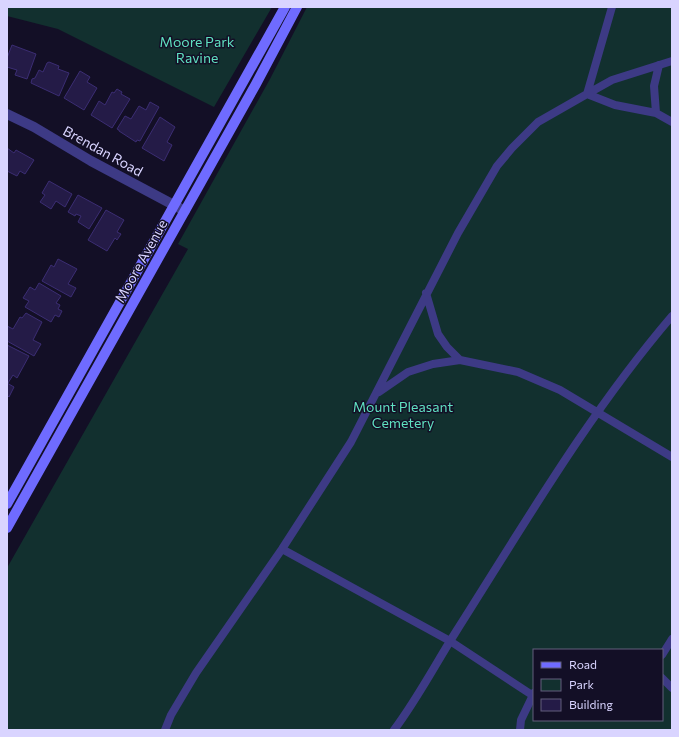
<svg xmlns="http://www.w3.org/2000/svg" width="679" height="737" viewBox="0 0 679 737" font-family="Commissioner,sans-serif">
  <rect width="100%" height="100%" fill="#130f26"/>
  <path fill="#12302f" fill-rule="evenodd" d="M7,7H272L214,107L58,29L7,16Z
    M307,7H672V730H7V568L188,249L178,244L270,79ZM534,650H662V720H534Z"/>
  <path fill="#241b47" stroke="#3b2d73" d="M12,45L36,54L27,79L15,75L17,70L7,67V58Z
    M49,62L59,66L58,69L69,73L59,96L31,83L32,79L35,78L39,70L43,72L47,63Z
    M80,71L90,77L87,82L97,88L84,110L64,98Z
    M117,89L122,92L121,94L130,99L112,128L91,115L99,101L105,105L112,92L114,93Z
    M150,102L159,107L140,141L137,140L136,142L119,131V130L117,129L125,116L131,119L139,106L146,110Z
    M160,117L175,127L167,142L172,145L164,161L142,148Z
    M7,148L14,153L16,150L34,160L25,174L20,171L17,176L7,171Z
    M49,181L72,194L65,207L56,201L51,209L40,202L45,195L42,193Z
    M78,195L102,208L89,229L78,222L81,216L76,214L75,216L68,212Z
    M106,210L124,220L117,232L121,234L117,240L115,238L107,251L88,240Z
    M58,259L77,269L68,284L76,288L71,297L42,281L51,265L54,267Z
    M39,283L61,296L56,303L60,305L58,309L62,311L59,317L55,315L51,322L25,307L29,301L23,298L30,287L35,290Z
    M26,313L42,322L33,340L41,344L34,356L7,341V326L13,329L20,317L22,318Z
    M7,345L29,356L17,378L13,375L8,383L7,382Z
    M7,383L14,387L9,397L8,396L7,398Z"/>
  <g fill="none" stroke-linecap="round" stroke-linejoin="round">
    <path stroke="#3d3a85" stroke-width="8" d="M587,94L615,105L656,113L672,122
      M587,94L612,7
      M656,113L654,86L659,65
      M426,293L438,334L447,347L460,360L518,372L560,390L672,457
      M379,392L408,372L433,364L460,360
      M282,549L450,641L532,695
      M662,655L672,639
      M662,678L672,688
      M165,730L171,715L196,673L282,549L351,442L458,233L497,166L512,148L538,122L587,94L612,80L672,61
      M394,730C418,698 436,663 457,630C525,523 589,413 672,316
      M520,730L521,720L534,693"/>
    <path stroke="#3d3a85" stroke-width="10" d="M7,114L34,127L91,161L185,211"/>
    <path stroke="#6f6bff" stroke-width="10" d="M7,504L285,7
      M7,528L256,84L297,7"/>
  </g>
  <g text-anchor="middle" stroke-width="3" stroke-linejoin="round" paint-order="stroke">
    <g font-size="14" fill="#5fe0c0" stroke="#130f26">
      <text x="197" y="47">Moore Park<tspan x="197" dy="16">Ravine</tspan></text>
      <text x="403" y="412">Mount Pleasant<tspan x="403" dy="16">Cemetery</tspan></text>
    </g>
    <g font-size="14" fill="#d9d4ff" stroke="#130f26">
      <text transform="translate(103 151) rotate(29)" y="5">Brendan Road</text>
      <text transform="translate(141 261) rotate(-61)" y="5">Moore Avenue</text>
    </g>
  </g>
  <rect width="679" height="737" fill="none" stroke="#d9d4ff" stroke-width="16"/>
  <rect x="533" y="649" width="130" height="72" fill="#130f26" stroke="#625e7d"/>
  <rect x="541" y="662" width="20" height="6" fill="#6f6bff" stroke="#625e7d"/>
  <text x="569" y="669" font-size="12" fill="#d9d4ff">Road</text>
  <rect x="541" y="679" width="20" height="12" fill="#12302f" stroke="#625e7d"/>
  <text x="569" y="689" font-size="12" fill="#d9d4ff">Park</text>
  <rect x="541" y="699" width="20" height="12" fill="#241b47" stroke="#625e7d"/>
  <text x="569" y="709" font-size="12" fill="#d9d4ff">Building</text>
</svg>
